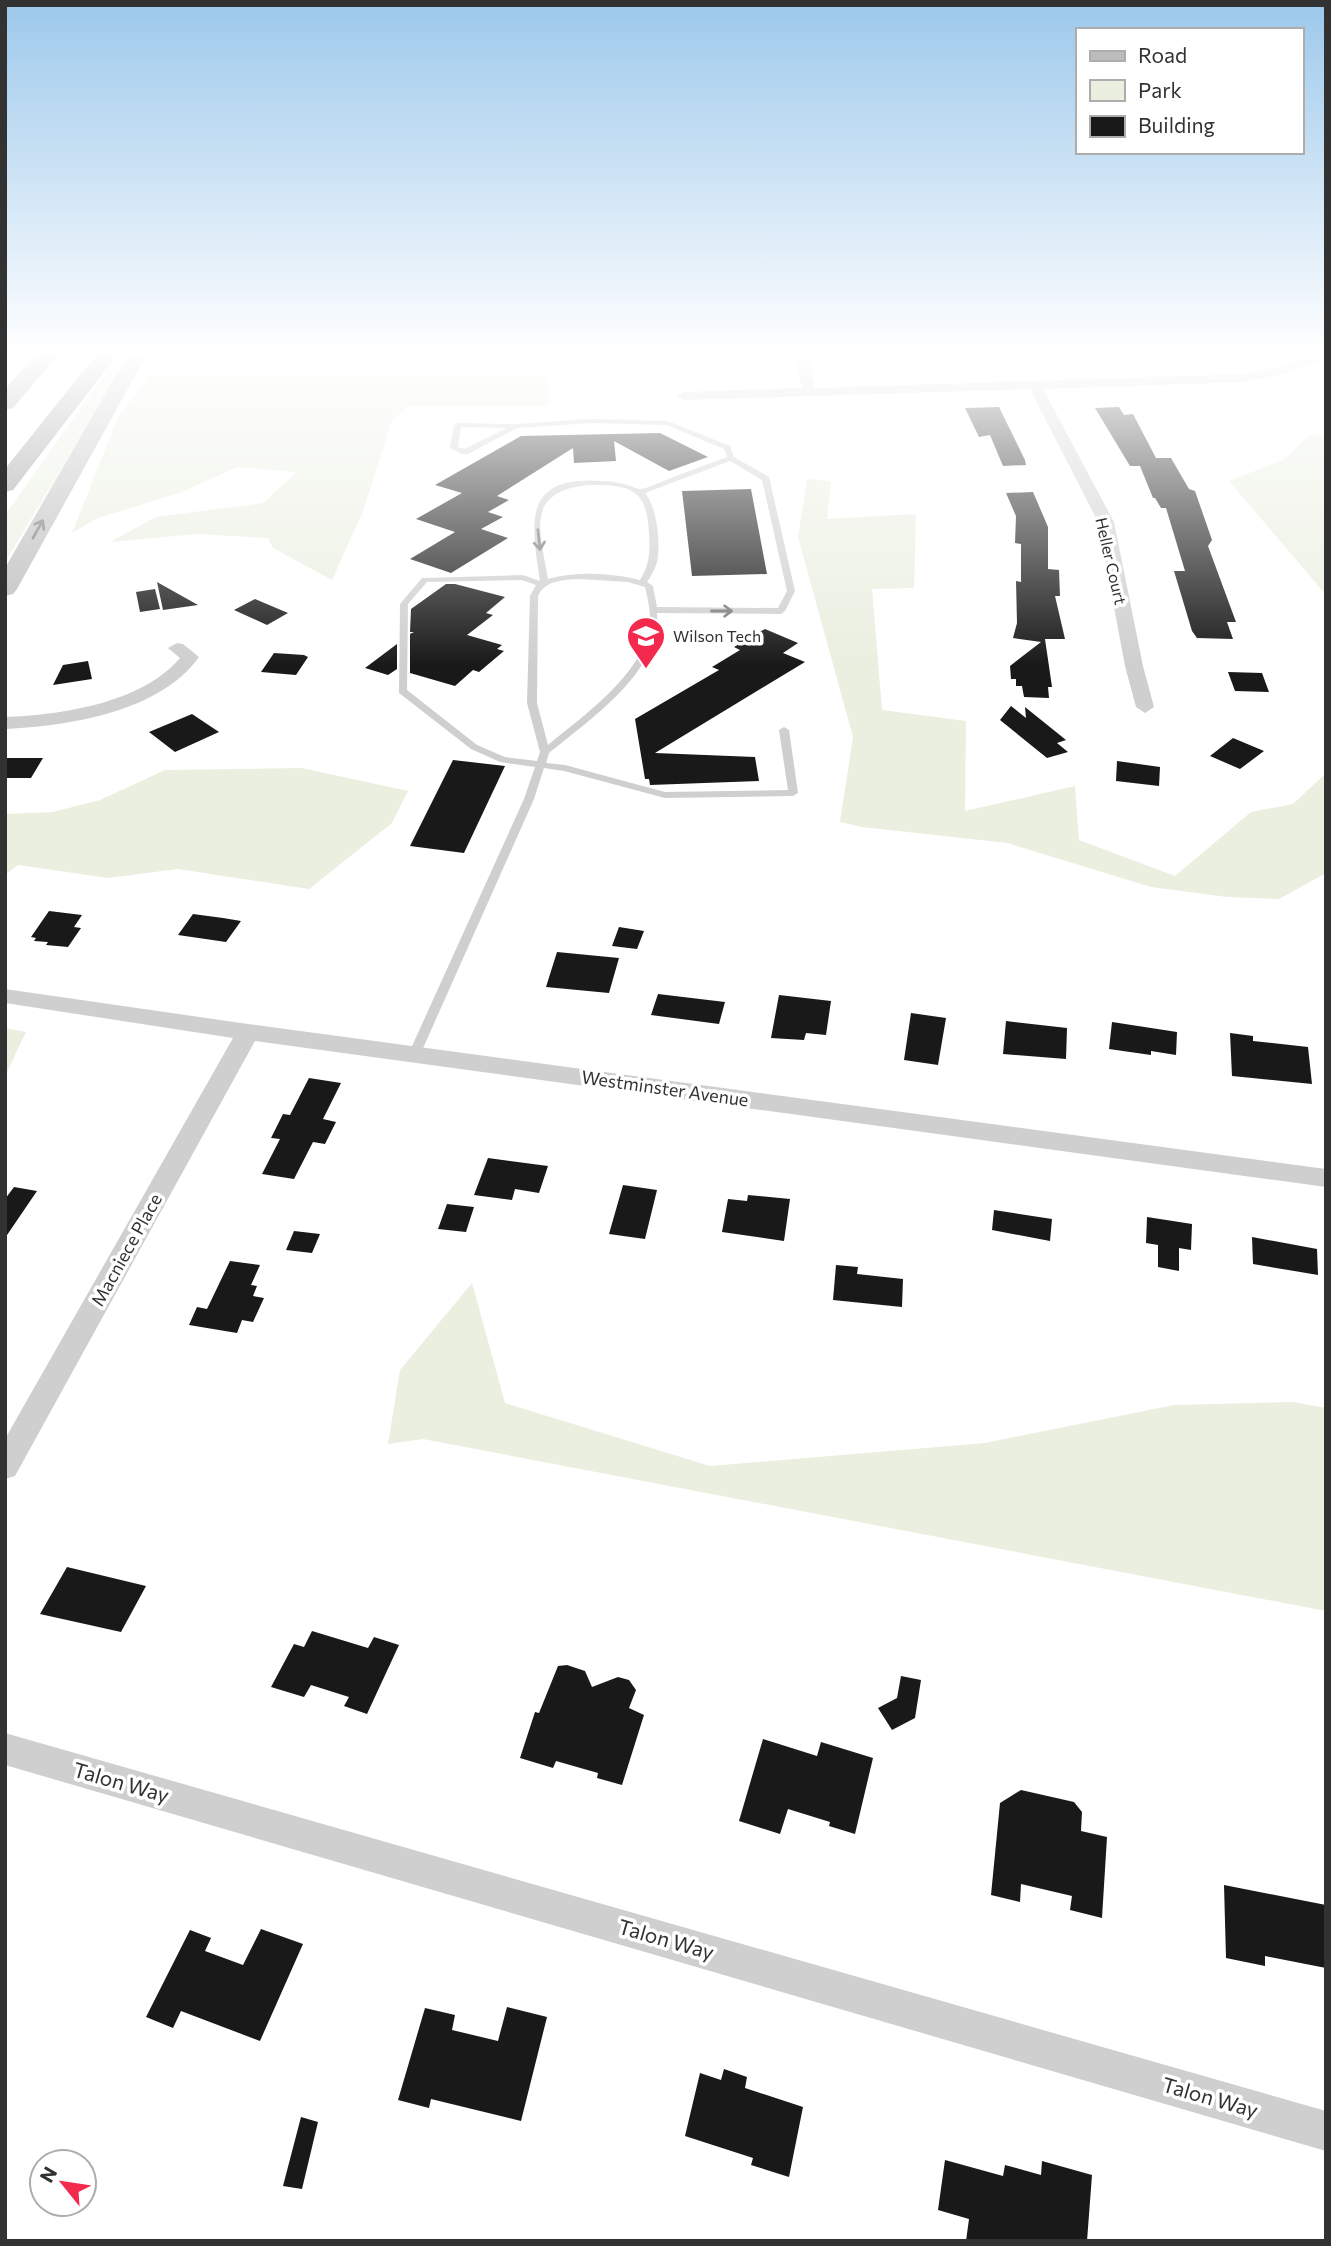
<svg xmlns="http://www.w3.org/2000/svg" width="1331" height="2246" viewBox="0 0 1331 2246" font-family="Commissioner,sans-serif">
  <rect width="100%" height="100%" fill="#fff"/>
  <path fill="#eaefe0" d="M122,350H138L98,408L5,562V515Z
    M170,350H548L549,406H410L392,420L363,511L332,580L273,548L268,538L197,534L110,542L156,517L263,503L297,472L237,467L182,492L98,518L72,533L119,415Z
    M1311,434L1326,438V595L1229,481L1283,460Z
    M807,479L831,481L827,519L916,514L914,588L872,589L882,710L966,721L965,811L1075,786L1079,840L1175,876L1251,812L1293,804L1326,773V873L1279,899L1227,897L1151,887L1007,843L862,827L840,822L853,737L798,537Z
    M302,768L408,791L392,823L309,889L178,869L108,878L18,865L5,875V814L53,812L100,800L165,770Z
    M5,1028L26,1032L5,1076Z
    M472,1283L505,1403L710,1466L985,1443L1174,1405L1293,1402L1326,1408V1611L423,1439L388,1444L400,1370Z"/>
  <path fill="#191919" d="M999,407L1025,460L1026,465L1003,466L990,435L979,437L965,408Z
    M1119,407L1124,415L1133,414L1156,458H1171L1189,489L1195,491L1212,540L1208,546L1236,622H1227L1233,639L1197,638L1192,631L1174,571H1185L1166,508H1161L1155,498H1153L1140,466H1130L1095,408Z
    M660,433L708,457L669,471L614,441L616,461L574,463L573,448L497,496L509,500L488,512L503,517L481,529L508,538L451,573L410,559L455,532L416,519L462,493L435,485L521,436Z
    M751,489L767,574L692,576L682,491Z
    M1033,492L1048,527V569L1059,570L1060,596H1055L1065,639H1045L1052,687H1048L1049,698L1024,697L1022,686H1016V679H1011L1010,666L1041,642L1013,638L1017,623L1016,581L1021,582V544L1015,543L1016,516L1006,493Z
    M157,582L198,605L163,610Z
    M446,584H455L505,597L486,613L493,615L467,635L502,645L497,649L504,651L479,672L473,670L455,686L410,673V634L414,632H410L411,609Z
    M155,589L160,609L140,612L136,592Z
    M255,599L288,613L267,625L234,610Z
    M765,629L798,643L783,653L805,662L655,753L755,757L759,781L650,785L649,779H645L635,719L719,670L712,667L740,650L734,647Z
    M397,644V669L388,675L365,668Z
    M274,653L304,655L308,657L296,675L261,672Z
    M88,661L92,679L53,685L63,665Z
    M1228,672L1262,673L1269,692L1235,691Z
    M1011,706L1026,718L1025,707L1066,740L1057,743L1068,752L1047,758L1000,720Z
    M192,714L219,732L175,752L149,732Z
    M1233,738L1264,751L1240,769L1210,756Z
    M5,758H43L31,778H5Z
    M453,760L505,766L464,853L410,846Z
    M1117,761L1160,767L1159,786L1116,781Z
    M49,911L82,915L74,927L81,928L68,947L46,945L48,942L34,941L36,938L31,937Z
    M193,914L223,918L241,921L226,942L178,935Z
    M619,927L644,931L637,949L612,946Z
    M557,952L619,958L609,993L546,987Z
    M658,994L725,1002L719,1024L651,1015Z
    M779,995L831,1001L826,1035L806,1033L804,1040L771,1038Z
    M911,1013L946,1018L938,1065L904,1060Z
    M1006,1021L1067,1028L1066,1059L1003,1054Z
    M1112,1022L1177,1032L1176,1055L1151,1051V1055L1109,1049Z
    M1230,1033L1253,1036V1041L1308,1047L1312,1084L1232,1076Z
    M309,1078L341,1083L323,1119L336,1122L325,1144L313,1142L294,1179L262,1174L280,1139L271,1138L283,1114L290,1115Z
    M488,1158L548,1166L539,1193L515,1189L512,1200L474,1195Z
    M623,1185L657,1190L645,1239L609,1234Z
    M14,1187L37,1191L5,1238V1199Z
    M748,1195L790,1199L784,1241L722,1232L728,1199L747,1201Z
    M447,1204L474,1207L466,1232L438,1229Z
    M994,1210L1052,1219L1050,1241L992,1230Z
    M1147,1217L1192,1224L1191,1250L1179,1248V1271L1158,1267V1245L1146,1243Z
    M294,1231L320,1234L312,1253L286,1250Z
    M1252,1237L1317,1249L1318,1275L1253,1264Z
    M230,1261L260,1265L251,1285L257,1286L253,1296L264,1298L253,1322L242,1320L237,1333L189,1325L197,1307L207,1309Z
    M836,1265L858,1267L857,1274L903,1279L902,1307L833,1300Z
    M67,1567L146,1586L121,1632L40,1614Z
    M312,1631L368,1648L374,1637L399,1645L367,1714L344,1706L349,1697L311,1685L304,1697L271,1687L294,1644L304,1647Z
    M567,1665L585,1671L592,1687L618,1677L629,1680L636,1690L629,1708L644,1715L622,1785L597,1778L598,1773L556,1761L553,1768L520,1758L535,1712L539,1713L558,1666Z
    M901,1676L921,1680L915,1718L892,1730L878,1708L897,1698Z
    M763,1739L817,1756L821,1742L873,1758L855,1834L829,1826L830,1822L788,1809L780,1834L739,1821Z
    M1021,1790L1074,1802L1082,1812L1081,1831L1107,1837L1102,1918L1070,1910L1072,1896L1021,1884L1020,1902L991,1895L1000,1803Z
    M1224,1885L1326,1905V1968L1265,1956V1966L1226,1958Z
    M261,1929L303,1944L260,2041L181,2011L173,2028L146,2017L190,1930L211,1938L205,1951L243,1965Z
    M507,2007L547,2017L521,2121L431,2099L429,2108L398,2100L425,2008L455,2015L452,2030L498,2041Z
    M724,2069L747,2077L745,2088L803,2107L789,2177L751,2165L753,2158L685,2136L700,2073L721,2080Z
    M301,2117L318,2122L302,2189L283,2186Z
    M945,2160L1003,2176L1005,2165L1041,2175L1042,2161L1092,2175L1087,2241H966L969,2219L938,2210Z"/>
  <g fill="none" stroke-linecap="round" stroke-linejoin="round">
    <path fill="#cfcfcf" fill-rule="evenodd" d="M591,419L668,421L730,446L734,457L769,477L795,591L785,611L781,614L657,613C662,671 589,720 549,753L546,763L565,765L665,792L788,790L779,730L784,727L789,730L798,793L793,796L665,798L564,771L544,768L534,799L420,1055L414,1059L408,1055L524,799L535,767L500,762L471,749L399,693L400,604L422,578H425L523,575L540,581C531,521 522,475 603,481C612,481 622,483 630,486C634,487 637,489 640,489C646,489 655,484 661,482C683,473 705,465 727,457L724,449L667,425L591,423L517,428L468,454H462L450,448L454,425L458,423L516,424ZM461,427L507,428L465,449L458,447ZM730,461L762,480L787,591L778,608L657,607L653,586L647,582C651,576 655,569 657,562C661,544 657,507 645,493ZM588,485C629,485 647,487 649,533C650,551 650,564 640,580C611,573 577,571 548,579C540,531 524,492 588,485ZM580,579L628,582L645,587C648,599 651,614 650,626C642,675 584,715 548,745L537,703L538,596C545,580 564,580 580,579ZM522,580L536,585L530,596L527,703L540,752L537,761L505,757L477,745L407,690L408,604L427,582Z"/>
    <path fill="#cfcfcf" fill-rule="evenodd" d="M793,350H807L815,388L1244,374L1275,368L1325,350L1326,359L1283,374L1244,382L1043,389L1114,522L1143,666L1154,707L1145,713L1136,707L1125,666L1098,522L1030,389L684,400L677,396L684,392L802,388Z
      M177,643L183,644L199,657C160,712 68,726 5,729V717C61,715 142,703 180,658L168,648Z
      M5,989L248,1024L1326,1169V1187L255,1041L15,1476L5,1479V1439L233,1038L5,1003Z
      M5,1733L1326,2111V2151L5,1765Z"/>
    <path fill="#bcbcbc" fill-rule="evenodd" d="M134,350H154L140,367L17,589L13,594L5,596V568L122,365Z"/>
    <path fill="#999" fill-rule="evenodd" d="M40,350H62L13,408L5,410V389Z
      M100,350H121L13,490L5,492V469Z"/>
  </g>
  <defs><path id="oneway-shaft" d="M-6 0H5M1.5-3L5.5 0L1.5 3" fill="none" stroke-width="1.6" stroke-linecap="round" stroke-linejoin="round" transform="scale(1.75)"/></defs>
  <use stroke="#707070" href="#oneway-shaft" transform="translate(38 529) rotate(-61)"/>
  <g stroke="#797979">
    <use href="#oneway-shaft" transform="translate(539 540) rotate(84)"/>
    <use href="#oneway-shaft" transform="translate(722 611)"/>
  </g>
  <linearGradient id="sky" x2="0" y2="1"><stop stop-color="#9cc8eb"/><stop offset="0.53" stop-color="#fff"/><stop offset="1" stop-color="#fff" stop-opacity="0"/></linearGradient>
  <rect width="1331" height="665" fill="url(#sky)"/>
  <defs>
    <symbol id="school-pin" viewBox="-11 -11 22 30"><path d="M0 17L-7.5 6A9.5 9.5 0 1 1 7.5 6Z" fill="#f32a4e" stroke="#fff"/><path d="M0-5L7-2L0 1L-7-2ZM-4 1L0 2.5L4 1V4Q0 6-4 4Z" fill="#fff"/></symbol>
  </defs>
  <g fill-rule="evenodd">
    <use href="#school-pin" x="624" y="614" width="44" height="60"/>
  </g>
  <g text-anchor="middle" stroke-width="7" stroke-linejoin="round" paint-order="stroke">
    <g font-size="16" fill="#323232" stroke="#fff">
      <text transform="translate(1111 561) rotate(77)" y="6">Heller Court</text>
    </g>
    <g font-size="16" fill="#323232" stroke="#fff" text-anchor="start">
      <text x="673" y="642">Wilson Tech</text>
    </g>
    <g font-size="18" fill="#323232" stroke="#fff">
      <text transform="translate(665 1089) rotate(8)" y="6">Westminster Avenue</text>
      <text transform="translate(127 1250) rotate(-61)" y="6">Macniece Place</text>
    </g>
    <g font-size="21" fill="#323232" stroke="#fff">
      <text transform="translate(121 1783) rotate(16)" y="7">Talon Way</text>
      <text transform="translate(666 1940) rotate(16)" y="7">Talon Way</text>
      <text transform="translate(1210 2098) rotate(16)" y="7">Talon Way</text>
    </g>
  </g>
  <rect width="1331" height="2246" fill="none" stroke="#323232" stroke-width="14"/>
  <rect x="1076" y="28" width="228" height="126" fill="#ffffff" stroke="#adadad" stroke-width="2"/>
  <rect x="1090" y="51" width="35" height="10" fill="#bcbcbc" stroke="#adadad" stroke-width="2"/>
  <text x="1138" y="63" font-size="21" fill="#323232">Road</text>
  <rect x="1090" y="80" width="35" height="21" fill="#eaefe0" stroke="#adadad" stroke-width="2"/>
  <text x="1138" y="98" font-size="21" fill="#323232">Park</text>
  <rect x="1090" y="116" width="35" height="21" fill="#191919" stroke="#adadad" stroke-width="2"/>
  <text x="1138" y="133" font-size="21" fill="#323232">Building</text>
  <g transform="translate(63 2183) rotate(300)"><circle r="33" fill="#ffffff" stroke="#adadad" stroke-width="2"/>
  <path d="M0-5L12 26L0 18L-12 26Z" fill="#f32a4e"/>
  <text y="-10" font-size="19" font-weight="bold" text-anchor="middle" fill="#323232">N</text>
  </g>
</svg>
